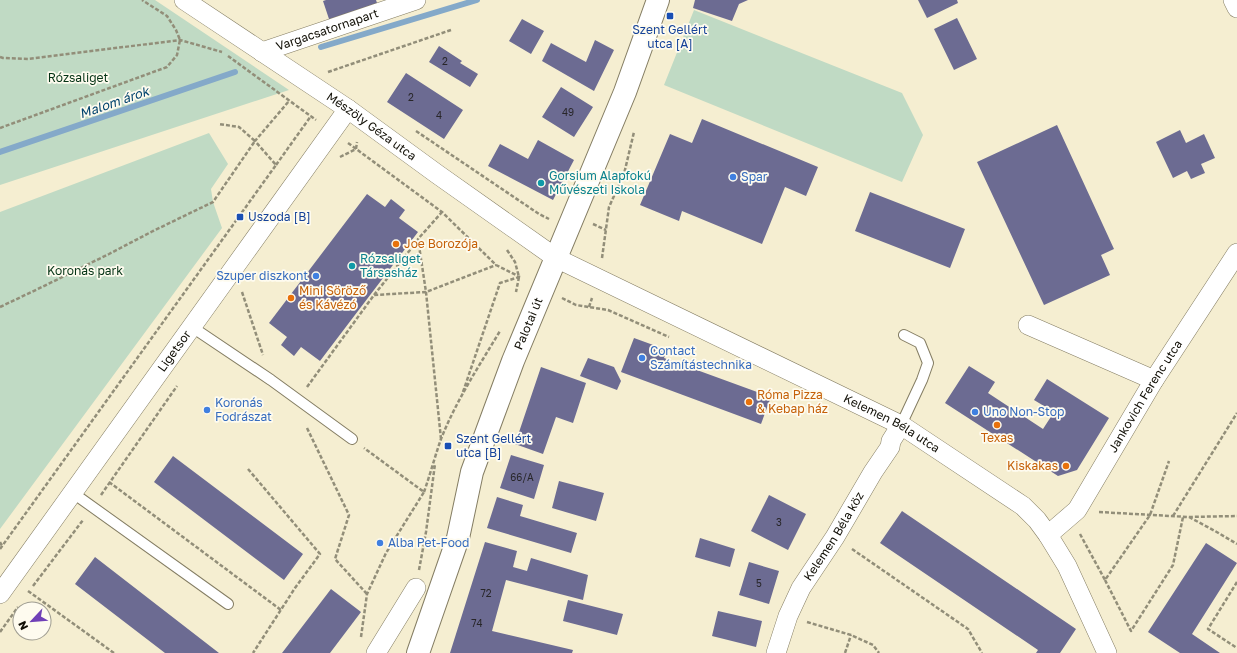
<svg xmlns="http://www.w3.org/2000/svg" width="1237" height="653" viewBox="0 0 1237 653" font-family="'Golos Text',sans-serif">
  <rect width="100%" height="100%" fill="#f5eed1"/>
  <path fill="#c0dac4" d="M0,0H155L289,90L0,185Z
    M694,10L902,93L923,135L902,182L664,85Z
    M209,133L228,164L211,189L213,202L222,228L0,529V212Z"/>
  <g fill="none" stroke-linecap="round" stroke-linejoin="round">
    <path stroke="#84a9c9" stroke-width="6" d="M321,47L477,0
      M0,152L235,72"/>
  </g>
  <path fill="#6c6b92" d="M326,0H376L378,6L330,22L323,1Z
    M695,0H748L739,4L732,21L693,8Z
    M918,0H957L958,3L927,18Z
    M957,18L977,59L954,70L934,29Z
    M522,19L544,31L531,54L509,41Z
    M595,40L614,50L594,91L542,61L551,43L586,62Z
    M439,46L462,61L460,63L478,74L470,87L429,62Z
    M406,73L463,110L444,139L387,102Z
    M561,87L593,107L574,137L542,117Z
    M702,119L818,167L806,196L785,187L762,244L682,211L679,221L640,205L670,134L692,143Z
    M1057,125L1114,249L1101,255L1110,275L1044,305L977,162Z
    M1180,130L1186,143L1204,134L1215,158L1201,164L1205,173L1191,179L1187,171L1173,178L1156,142Z
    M538,140L574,160L553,200L488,166L500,144L528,159Z
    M870,192L965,229L950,268L855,231Z
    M367,194L385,207L391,199L405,210L399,218L418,232L320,361L301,347L294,356L281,345L287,337L269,323Z
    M634,338L667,350L664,358L771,397L761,424L621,372Z
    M588,358L614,367L621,381L617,390L580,376Z
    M969,366L995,382L988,393L1043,429L1054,412L1034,400L1047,379L1109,418L1077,470L1058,476L945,403Z
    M541,367L586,383L573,423L556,417L543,454L515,444Z
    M511,455L544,465L534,499L500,488Z
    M173,456L303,554L284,580L154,482Z
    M559,481L604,493L596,521L552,508Z
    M769,495L806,514L788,550L751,531Z
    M497,497L523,505L520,516L577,533L571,553L487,528Z
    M902,511L1076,629L1060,653H1036L1038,650L880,543Z
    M700,538L735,549L730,567L695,557Z
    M485,542L517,551L513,567L527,571L531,558L588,575L583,600L506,580L492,631L573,650L572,653H450Z
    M1206,543L1237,563L1192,634L1220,653H1180L1148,632Z
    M95,557L219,653H165L75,584Z
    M749,562L779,571L769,604L739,595Z
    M331,589L361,612L330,653H282Z
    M568,600L623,614L617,635L563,621Z
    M718,611L762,621L756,647L712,636Z"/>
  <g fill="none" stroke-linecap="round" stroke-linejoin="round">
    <defs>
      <path id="lane" d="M192,327L271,380L352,439
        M901,425L922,380L928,363L920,343L904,335
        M73,493L228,604"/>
      <g id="street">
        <path id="s1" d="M184,0L348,109L437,174L556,258L901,425L1023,506L1037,520L1048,535L1067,566L1107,653"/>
        <path d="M1233,0L1237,8"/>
        <path id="s2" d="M262,52L416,0"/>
        <path d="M1028,325L1154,380"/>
        <path id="s3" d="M1048,535L1077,510L1154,380L1237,253"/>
        <path id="s4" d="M0,594L348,109"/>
        <path d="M376,653L416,588"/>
        <path id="s5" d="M776,653L788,616L801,588L835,537L873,472L890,447L891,441L901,425"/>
      </g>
      <g id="secondary">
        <path id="s6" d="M418,653L458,538L472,472L493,415L513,361L625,92L658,0"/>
      </g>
    </defs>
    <use href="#lane" stroke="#847d63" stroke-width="12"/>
    <use href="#street" stroke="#847d63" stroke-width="20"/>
    <use href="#secondary" stroke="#847d63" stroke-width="24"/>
    <path stroke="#928e79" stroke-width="2.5" stroke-dasharray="4 2" stroke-linecap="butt" d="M228,56L316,120
      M0,57L3,58L28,59L180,40L222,52
      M328,72L451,30
      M0,128L167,67L177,55L180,40L176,30L167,16L142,0
      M416,131L539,214L549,219
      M348,143L442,212L496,265L520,277
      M340,157L356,149L357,142
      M276,165L311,116
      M593,224L606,230
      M507,250L515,262L519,277L516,292
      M602,258L609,207L624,174L634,132
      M242,292L263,355
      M374,295L418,240
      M562,298L576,305L608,310L669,337
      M0,307L42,287L109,254L153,231L213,202L255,141L239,127L219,124
      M589,307L592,298
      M307,387L374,295L426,292L496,265
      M463,392L500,283L519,277
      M307,428L349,515L335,559L367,594
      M441,439L426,292L418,239L442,212
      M248,469L320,554L295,588L253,653
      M109,482L281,610
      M424,492C430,475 435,456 441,439C456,401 479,366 500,331
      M101,495L177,386
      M1099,512L1188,517L1237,516
      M1173,516L1237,413
      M1189,517L1215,531L1237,544
      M1080,534L1105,580L1150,515L1169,461
      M0,542L2,546
      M0,549L276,165L255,141L289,101
      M852,549L968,629L982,653
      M419,570L426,532L435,464
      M1105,580L1131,631L1173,565L1183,517
      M1237,582L1208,629L1237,648
      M33,586L83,520
      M28,591L114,653
      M807,622L851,635L873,645L879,653
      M0,632L18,607
      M361,637L367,594L386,553L424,492L364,448
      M845,653L851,635"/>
    <use href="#lane" stroke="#fff" stroke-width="10"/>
    <use href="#street" stroke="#fff" stroke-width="19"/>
    <use href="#secondary" stroke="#fff" stroke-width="22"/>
  </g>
  <g fill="#1a4fb4" stroke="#fefbef" stroke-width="1.5">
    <rect x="666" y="12" width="8" height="8" rx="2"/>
    <rect x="236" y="213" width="8" height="8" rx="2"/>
    <rect x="444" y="442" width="8" height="8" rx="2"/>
  </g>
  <g fill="#3f7fe0" stroke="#fefbef" stroke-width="1.5">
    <circle cx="733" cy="177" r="4"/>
    <circle cx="316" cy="276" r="4"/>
    <circle cx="642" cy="358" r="4"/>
    <circle cx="207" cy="410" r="4"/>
    <circle cx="975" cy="412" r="4"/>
    <circle cx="380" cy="543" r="4"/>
  </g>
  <g fill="#0f9aa8" stroke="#fefbef" stroke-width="1.5">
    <circle cx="541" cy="183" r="4"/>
    <circle cx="352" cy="266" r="4"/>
  </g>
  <g fill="#e8710a" stroke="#fefbef" stroke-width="1.5">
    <circle cx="396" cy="244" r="4"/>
    <circle cx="291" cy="298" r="4"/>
    <circle cx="749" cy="402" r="4"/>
    <circle cx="997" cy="425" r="4"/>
    <circle cx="1066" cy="466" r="4"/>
  </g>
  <g text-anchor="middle" stroke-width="3.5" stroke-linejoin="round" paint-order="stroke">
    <g font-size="10" fill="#282629">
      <text x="445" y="65">2</text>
      <text x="411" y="101">2</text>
      <text x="568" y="116">49</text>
      <text x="439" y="119">4</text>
      <text x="522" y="481">66/A</text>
      <text x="779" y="526">3</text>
      <text x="759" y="587">5</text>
      <text x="486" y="597">72</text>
      <text x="477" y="627">74</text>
    </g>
    <g font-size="12" fill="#110f06" stroke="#fefbef">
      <text dy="4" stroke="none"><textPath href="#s2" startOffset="69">Vargacsatornapart</textPath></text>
      <text dy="4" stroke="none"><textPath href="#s1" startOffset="226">Mészöly Géza utca</textPath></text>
      <text dy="4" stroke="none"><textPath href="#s6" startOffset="348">Palotai út</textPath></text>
      <text dy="4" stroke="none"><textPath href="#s4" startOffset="299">Ligetsor</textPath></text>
      <text dy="4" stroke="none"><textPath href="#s3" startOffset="171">Jankovich Ferenc utca</textPath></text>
      <text dy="4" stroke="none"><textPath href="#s1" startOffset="827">Kelemen Béla utca</textPath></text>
      <text dy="4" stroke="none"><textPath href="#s5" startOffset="131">Kelemen Béla köz</textPath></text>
    </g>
    <g font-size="12" fill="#164399" stroke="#fefbef" text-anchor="start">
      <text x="670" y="34" text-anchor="middle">Szent Gellért<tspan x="670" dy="14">utca [A]</tspan></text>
      <text x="248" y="221">Uszoda [B]</text>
      <text x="456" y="443">Szent Gellért<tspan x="456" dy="14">utca [B]</tspan></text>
    </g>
    <g font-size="12" fill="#043315" stroke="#fefbef">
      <text x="78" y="82">Rózsaliget</text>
      <text x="85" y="275">Koronás park</text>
    </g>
    <g font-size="12" fill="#0d838f" stroke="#fefbef" text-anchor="start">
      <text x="549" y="180">Gorsium Alapfokú<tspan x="549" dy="14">Művészeti Iskola</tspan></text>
      <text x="360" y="263">Rózsaliget<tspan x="360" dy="14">Társasház</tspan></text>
    </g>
    <g font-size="12" fill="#366cbe" stroke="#fefbef" text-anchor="start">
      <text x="741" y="181">Spar</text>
      <text x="308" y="280" text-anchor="end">Szuper diszkont</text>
      <text x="650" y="355">Contact<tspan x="650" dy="14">Számítástechnika</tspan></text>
      <text x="215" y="407">Koronás<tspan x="215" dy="14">Fodrászat</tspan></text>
      <text x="983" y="416">Uno Non-Stop</text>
      <text x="388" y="547">Alba Pet-Food</text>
    </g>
    <g font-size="12" fill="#c56008" stroke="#fefbef" text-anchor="start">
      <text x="404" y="248">Joe Borozója</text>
      <text x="299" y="295">Mini Söröző<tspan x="299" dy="14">és Kávézó</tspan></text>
      <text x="757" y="399">Róma Pizza<tspan x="757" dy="14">&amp; Kebap ház</tspan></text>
      <text x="997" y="442" text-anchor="middle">Texas</text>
      <text x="1058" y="470" text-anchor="end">Kiskakas</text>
    </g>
    <g font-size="13" font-style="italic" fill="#03446e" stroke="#fefbef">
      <text transform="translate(114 102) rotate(-19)" y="5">Malom árok</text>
    </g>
  </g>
  <g transform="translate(32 621) rotate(244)"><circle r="19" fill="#fefbef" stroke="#9f9d92"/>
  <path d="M0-3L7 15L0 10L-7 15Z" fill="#7040b7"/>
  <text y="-6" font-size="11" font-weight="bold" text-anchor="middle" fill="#110f06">N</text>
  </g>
</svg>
